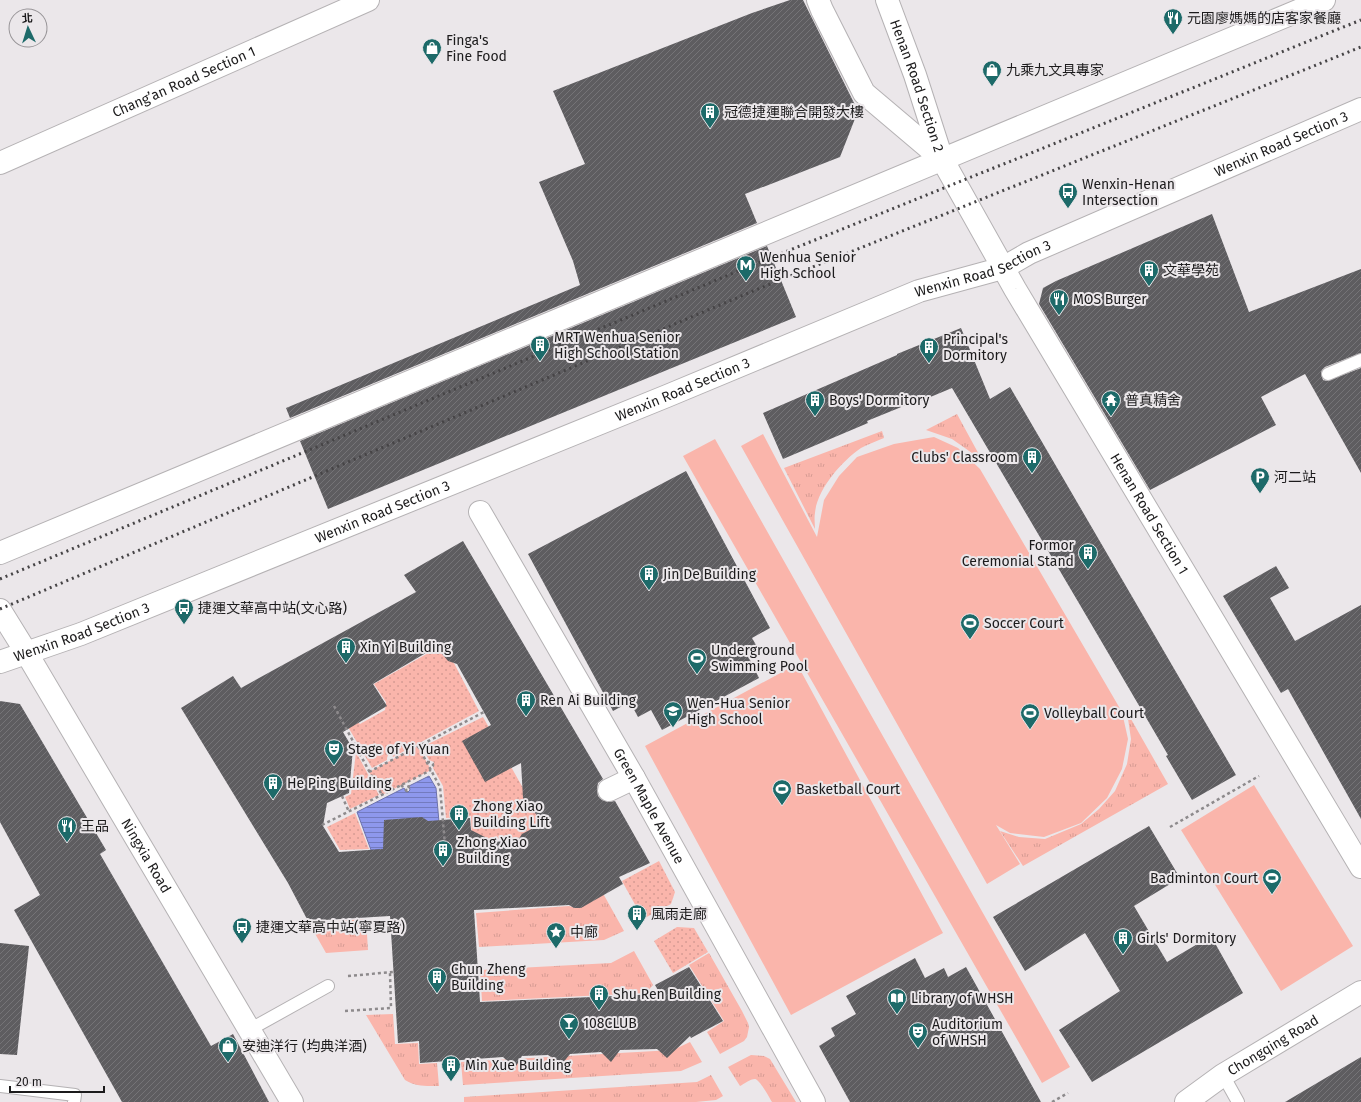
<svg xmlns="http://www.w3.org/2000/svg" width="1361" height="1102" viewBox="0 0 1361 1102" font-family="'Fira Sans','Noto Sans TC',sans-serif">
  <defs>
    <pattern id="grass-tufts" width="24" height="20" patternUnits="userSpaceOnUse"><rect width="24" height="20" fill="#fab5ab"/><path d="M3 7l-1-3M5 7V3M7 7l1-3M15 17l-1-3M17 17v-4M19 17l1-3" fill="none" stroke="#d69b93"/></pattern>
    <pattern id="park-dots" width="8" height="8" patternUnits="userSpaceOnUse"><rect width="8" height="8" fill="#fab5ab"/><path d="M2 2h.1M6 6h.1" fill="none" stroke="#d69b93" stroke-width="1.8" stroke-linecap="round"/></pattern>
    <pattern id="water-rules" width="6" height="5" patternUnits="userSpaceOnUse"><rect width="6" height="5" fill="#8e98ed"/><path d="M0 2.5h6" fill="none" stroke="#737bbf"/></pattern>
    <pattern id="building-hatch" width="6" height="6" patternUnits="userSpaceOnUse"><rect width="6" height="6" fill="#5e5d60"/><path d="M-1 1l2-2M0 6l6-6M5 7l2-2" fill="none" stroke="#757477"/></pattern>
  </defs>
  <rect width="100%" height="100%" fill="#ebe7ea"/>
  <path fill="url(#grass-tufts)" d="M957,414L982,460L952,439L926,430Z
    M882,431L884,438C877,441 868,444 861,448C842,461 817,489 815,513C814,518 815,524 815,529L784,468Z
    M1127,712L1168,784L1023,866L1000,831L1019,837L1045,839L1081,824L1099,809L1115,791L1127,764L1131,739Z
    M600,888L624,931L604,940L479,947L476,913L569,906C585,912 591,899 600,888Z
    M366,919L368,950L326,953L309,923Z
    M634,951L653,985L646,993L482,1001L480,970L611,963Z
    M709,953L742,1011L748,1023L749,1027L747,1037L744,1041L720,1054L707,1032L724,1021L689,965Z
    M393,1014L395,1044L418,1043L419,1064L437,1063L439,1086C426,1086 416,1087 405,1080L366,1015Z
    M690,1042L702,1062L681,1071L463,1085L461,1062L673,1050Z
    M751,1055L764,1056L770,1059L796,1102H772C769,1097 760,1080 755,1079C750,1079 744,1084 740,1086L728,1067Z
    M711,1075L723,1096L716,1100L696,1102H464V1097L697,1082Z"/>
  <path fill="url(#park-dots)" d="M444,644L479,711L393,757L392,755H388L387,758V760L372,768L337,708L360,724L385,710L386,702L374,684Z
    M483,717L550,836L472,840L471,816L446,818L443,786L433,768L434,762L429,760L422,747Z
    M418,746L431,770L382,795L369,772Z
    M356,752L369,776L367,782H372L379,795L350,809L345,797L351,794Z
    M355,813L369,849L340,850L327,827Z
    M659,861L675,892L671,904L643,919L622,881Z
    M677,927L694,928L708,952L673,973L654,941Z"/>
  <path fill="#fab5ab" d="M763,434L817,537L824,500L839,476L857,457L894,444L934,437L958,448L980,469L1122,712L1128,739L1122,769L1107,798L1081,823L1044,837L1010,833L996,825L1020,864L987,884L741,446Z
    M715,439L1070,1067L1042,1083L683,456Z
    M797,664L943,933L791,1015L645,746Z
    M1254,785L1353,946L1281,991L1181,830Z"/>
  <path fill="url(#water-rules)" stroke="#6c72ae" d="M429,776L436,788L441,845L371,850L357,812L404,788L406,792H408L410,790L409,786Z"/>
  <path fill="url(#building-hatch)" fill-rule="evenodd" d="M790,0H803L858,111L840,157L745,194L757,223L290,418L286,408L580,285L573,261L539,182L585,164L553,91L752,13Z
    M1212,214L1249,312L1361,269V353L1325,367L1322,370L1321,373L1323,380L1327,381L1361,368V473L1305,374L1261,397L1276,425L1150,490L1039,304L1043,288L1056,281Z
    M767,246L796,317L328,509L300,441Z
    M961,328L990,399L1010,387L1236,775L1192,800L1166,756L1168,755L1080,605L952,388L916,403V401L867,421L868,423L783,459L763,413L897,355V354Z
    M686,471L770,628L752,638L759,650L748,656L759,678L662,730L651,710L638,717L630,702L613,711L528,554Z
    M463,541L603,779L598,783L597,789L598,796L602,800L608,802L615,801L650,863L619,877L623,884L581,908H574L569,905L474,910L480,1002L660,994L655,985L689,967L723,1021L691,1038L690,1036L667,1058L657,1049L620,1050L611,1062L601,1052L570,1054L562,1064L548,1055L522,1056L515,1068L503,1057L420,1063L419,1041L398,1043L390,916L308,921L288,883L181,708L233,676L241,688L416,592L404,575ZM436,647L448,661L457,664L491,725L462,741L485,782L521,763L523,798L543,823L522,834L518,840L493,842L485,837L471,830L470,818L428,821L422,817L384,820L383,849L339,852L323,826L327,803L349,793L353,749L343,732L387,706L373,684Z
    M1276,566L1289,588L1270,598L1295,641L1361,605V819L1288,689L1281,693L1223,596Z
    M0,701L20,704L106,850L100,854L211,1046L233,1034L269,1102H122L14,910L40,895L0,822Z
    M1149,826L1180,878L1134,906L1167,962L1211,936L1243,993L1092,1082L1059,1030L1120,991L1085,933L1025,971L993,917Z
    M0,943L29,946L17,1055L0,1054Z
    M915,958L925,978L944,968L948,977L966,967L1041,1102H850L819,1046L835,1036L831,1028L856,1014L846,996Z
    M1361,1057V1102H1285Z"/>
  <g fill="none" stroke-linecap="round" stroke-linejoin="round">
    <defs>
      <path id="lane" d="M1328,374L1361,360
        M249,1030L328,986
        M1223,1075L1238,1102
        M0,1086L75,1095L74,1102"/>
      <g id="street">
        <path id="s1" d="M942,159L1015,289L1361,867"/>
        <path id="s2" d="M0,163L368,0"/>
        <path id="s3" d="M480,512L634,778L814,1102"/>
        <path d="M609,790L634,778"/>
        <path id="s4" d="M1186,1102L1223,1075L1361,992"/>
      </g>
      <g id="secondary">
        <path d="M818,0L822,10L864,93L942,159"/>
        <path id="s5" d="M887,0L915,75L942,159"/>
        <path d="M0,553L1324,0"/>
        <path id="s6" d="M0,610L26,652L292,1102"/>
        <path id="s7" d="M0,662L81,634L667,396L919,291L1003,268L1029,253L1361,109"/>
      </g>
    </defs>
    <use href="#lane" stroke="#b5b2b4" stroke-width="14"/>
    <use href="#street" stroke="#b5b2b4" stroke-width="24"/>
    <use href="#secondary" stroke="#b5b2b4" stroke-width="24"/>
    <path stroke="#8d8a8c" stroke-width="2.5" stroke-dasharray="3 3" stroke-linecap="butt" d="M334,706L382,795
      M418,746L440,787L445,845
      M427,762H430L433,764V766L431,769
      M369,772L484,712
      M401,785L407,791L409,788L407,782
      M342,796L349,812
      M322,825L431,770
      M1170,827L1259,776
      M461,843V844
      M348,976L393,972
      M345,1011L391,1008L390,973
      M1052,1102L1068,1093"/>
    <use href="#lane" stroke="#fff" stroke-width="12"/>
    <use href="#street" stroke="#fff" stroke-width="22"/>
    <use href="#secondary" stroke="#fff" stroke-width="22"/>
    <path stroke="#464446" stroke-width="3" stroke-dasharray="2 4" stroke-linecap="butt" d="M0,579L743,269L1361,20
      M0,609L753,291L1361,47"/>
  </g>
  <defs>
    <symbol id="restaurant-pin" viewBox="-11 -11 22 30"><path d="M0 17L-7.5 6A9.5 9.5 0 1 1 7.5 6Z" fill="#1d6a69" stroke="#ebe7ea"/><path d="M-5-6h1v4h1v-4h1v4h1v-4h1v5L-1.5 .5V6h-2V.5L-5-1ZM5-6V6H3V1.5H1.5Q1.5-4 5-6Z" fill="#fff"/></symbol>
    <symbol id="shop-pin" viewBox="-11 -11 22 30"><path d="M0 17L-7.5 6A9.5 9.5 0 1 1 7.5 6Z" fill="#1d6a69" stroke="#ebe7ea"/><path d="M-5-2.5h2.3a2.7 3.5 0 0 1 5.4 0H5L5.5 6h-11ZM-1.5-2.5h3a1.5 2.3 0 0 0-3 0Z" fill="#fff"/></symbol>
    <symbol id="building-pin" viewBox="-11 -11 22 30"><path d="M0 17L-7.5 6A9.5 9.5 0 1 1 7.5 6Z" fill="#1d6a69" stroke="#ebe7ea"/><path d="M-4-6H4V6H1V3H-1V6H-4ZM-2.5-4.3h1.7v1.8h-1.7ZM.8-4.3h1.7v1.8H.8ZM-2.5-1h1.7V.8h-1.7ZM.8-1h1.7V.8H.8Z" fill="#fff"/></symbol>
    <symbol id="bus-pin" viewBox="-11 -11 22 30"><path d="M0 17L-7.5 6A9.5 9.5 0 1 1 7.5 6Z" fill="#1d6a69" stroke="#ebe7ea"/><path d="M-5-6H5V4H4V6H2V4H-2V6H-4V4H-5ZM-3.5-4V0h7V-4ZM-3.5 1.2v1.5H-2V1.2ZM2 1.2v1.5H3.5V1.2Z" fill="#fff"/></symbol>
    <symbol id="metro-pin" viewBox="-11 -11 22 30"><path d="M0 17L-7.5 6A9.5 9.5 0 1 1 7.5 6Z" fill="#1d6a69" stroke="#ebe7ea"/><path d="M-5.5 5V-5H-3L0 0L3-5H5.5V5H3V-.5L0 4L-3-.5V5Z" fill="#fff"/></symbol>
    <symbol id="temple-pin" viewBox="-11 -11 22 30"><path d="M0 17L-7.5 6A9.5 9.5 0 1 1 7.5 6Z" fill="#1d6a69" stroke="#ebe7ea"/><path d="M0-6L5-2H3V0L6.5 2.5H4V6H1.5V3h-3V6H-4V2.5H-6.5L-3 0V-2H-5Z" fill="#fff"/></symbol>
    <symbol id="parking-pin" viewBox="-11 -11 22 30"><path d="M0 17L-7.5 6A9.5 9.5 0 1 1 7.5 6Z" fill="#1d6a69" stroke="#ebe7ea"/><path d="M-3.5-5.5H1a3.5 3.5 0 0 1 0 7H-1V5.5H-3.5ZM-1-3.4V-.6H.8a1.4 1.4 0 0 0 0-2.8Z" fill="#fff"/></symbol>
    <symbol id="stadium-pin" viewBox="-11 -11 22 30"><path d="M0 17L-7.5 6A9.5 9.5 0 1 1 7.5 6Z" fill="#1d6a69" stroke="#ebe7ea"/><path d="M0-5a6.5 5 0 1 0 0 10a6.5 5 0 1 0 0-10ZM-3.5-1.8h7v3.6h-7Z" fill="#fff"/></symbol>
    <symbol id="school-pin" viewBox="-11 -11 22 30"><path d="M0 17L-7.5 6A9.5 9.5 0 1 1 7.5 6Z" fill="#1d6a69" stroke="#ebe7ea"/><path d="M0-5L7-2L0 1L-7-2ZM-4 1L0 2.5L4 1V4Q0 6-4 4Z" fill="#fff"/></symbol>
    <symbol id="theatre-pin" viewBox="-11 -11 22 30"><path d="M0 17L-7.5 6A9.5 9.5 0 1 1 7.5 6Z" fill="#1d6a69" stroke="#ebe7ea"/><path d="M-5-5.5Q0-4 5-5.5V0Q5 5 0 6Q-5 5-5 0ZM-3.3-2.5H-1v1.5H-3.3ZM1-2.5H3.3v1.5H1ZM-2.8 1Q0 5.5 2.8 1Z" fill="#fff"/></symbol>
    <symbol id="sight-pin" viewBox="-11 -11 22 30"><path d="M0 17L-7.5 6A9.5 9.5 0 1 1 7.5 6Z" fill="#1d6a69" stroke="#ebe7ea"/><path d="M0-6L1.8-2.2L6-1.7L2.9 1.2L3.7 5.4L0 3.3L-3.7 5.4L-2.9 1.2L-6-1.7L-1.8-2.2Z" fill="#fff"/></symbol>
    <symbol id="library-pin" viewBox="-11 -11 22 30"><path d="M0 17L-7.5 6A9.5 9.5 0 1 1 7.5 6Z" fill="#1d6a69" stroke="#ebe7ea"/><path d="M-6-4Q-3-5.5-.7-3.5V5Q-3 3-6 4ZM6-4Q3-5.5 .7-3.5V5Q3 3 6 4Z" fill="#fff"/></symbol>
    <symbol id="bar-pin" viewBox="-11 -11 22 30"><path d="M0 17L-7.5 6A9.5 9.5 0 1 1 7.5 6Z" fill="#1d6a69" stroke="#ebe7ea"/><path d="M-6-5H6L.8 .8V4.5H3.5V6h-7V4.5H-.8V.8Z" fill="#fff"/></symbol>
  </defs>
  <g fill-rule="evenodd">
    <use href="#restaurant-pin" x="1162" y="7" width="22" height="30"/>
    <use href="#shop-pin" x="421" y="37" width="22" height="30"/>
    <use href="#shop-pin" x="981" y="59" width="22" height="30"/>
    <use href="#building-pin" x="699" y="101" width="22" height="30"/>
    <use href="#bus-pin" x="1057" y="181" width="22" height="30"/>
    <use href="#metro-pin" x="735" y="254" width="22" height="30"/>
    <use href="#building-pin" x="1138" y="259" width="22" height="30"/>
    <use href="#restaurant-pin" x="1048" y="288" width="22" height="30"/>
    <use href="#building-pin" x="529" y="334" width="22" height="30"/>
    <use href="#building-pin" x="918" y="336" width="22" height="30"/>
    <use href="#building-pin" x="804" y="389" width="22" height="30"/>
    <use href="#temple-pin" x="1100" y="389" width="22" height="30"/>
    <use href="#building-pin" x="1021" y="446" width="22" height="30"/>
    <use href="#parking-pin" x="1249" y="466" width="22" height="30"/>
    <use href="#building-pin" x="1077" y="542" width="22" height="30"/>
    <use href="#building-pin" x="638" y="563" width="22" height="30"/>
    <use href="#bus-pin" x="173" y="597" width="22" height="30"/>
    <use href="#stadium-pin" x="959" y="612" width="22" height="30"/>
    <use href="#building-pin" x="335" y="636" width="22" height="30"/>
    <use href="#stadium-pin" x="686" y="647" width="22" height="30"/>
    <use href="#building-pin" x="515" y="689" width="22" height="30"/>
    <use href="#school-pin" x="662" y="700" width="22" height="30"/>
    <use href="#stadium-pin" x="1019" y="702" width="22" height="30"/>
    <use href="#theatre-pin" x="323" y="738" width="22" height="30"/>
    <use href="#building-pin" x="262" y="772" width="22" height="30"/>
    <use href="#stadium-pin" x="771" y="778" width="22" height="30"/>
    <use href="#building-pin" x="448" y="803" width="22" height="30"/>
    <use href="#restaurant-pin" x="56" y="815" width="22" height="30"/>
    <use href="#building-pin" x="432" y="839" width="22" height="30"/>
    <use href="#stadium-pin" x="1261" y="867" width="22" height="30"/>
    <use href="#building-pin" x="626" y="903" width="22" height="30"/>
    <use href="#bus-pin" x="231" y="916" width="22" height="30"/>
    <use href="#sight-pin" x="545" y="921" width="22" height="30"/>
    <use href="#building-pin" x="1112" y="927" width="22" height="30"/>
    <use href="#building-pin" x="426" y="966" width="22" height="30"/>
    <use href="#building-pin" x="588" y="983" width="22" height="30"/>
    <use href="#library-pin" x="886" y="987" width="22" height="30"/>
    <use href="#bar-pin" x="558" y="1012" width="22" height="30"/>
    <use href="#theatre-pin" x="907" y="1021" width="22" height="30"/>
    <use href="#shop-pin" x="217" y="1035" width="22" height="30"/>
    <use href="#building-pin" x="440" y="1054" width="22" height="30"/>
  </g>
  <g text-anchor="middle" stroke-width="4" stroke-linejoin="round" paint-order="stroke">
    <g font-size="14" fill="#1c1b1c" stroke="#ebe7ea" text-anchor="start">
      <text x="1187" y="23">元園廖媽媽的店客家餐廳</text>
      <text x="446" y="45">Finga's<tspan x="446" dy="16">Fine Food</tspan></text>
      <text x="1006" y="75">九乘九文具專家</text>
      <text x="724" y="117">冠德捷運聯合開發大樓</text>
      <text x="1082" y="189">Wenxin-Henan<tspan x="1082" dy="16">Intersection</tspan></text>
      <text x="760" y="262">Wenhua Senior<tspan x="760" dy="16">High School</tspan></text>
      <text x="1163" y="275">文華學苑</text>
      <text x="1073" y="304">MOS Burger</text>
      <text x="554" y="342">MRT Wenhua Senior<tspan x="554" dy="16">High School Station</tspan></text>
      <text x="943" y="344">Principal's<tspan x="943" dy="16">Dormitory</tspan></text>
      <text x="829" y="405">Boys' Dormitory</text>
      <text x="1125" y="405">普真精舍</text>
      <text x="1018" y="462" text-anchor="end">Clubs' Classroom</text>
      <text x="1274" y="482">河二站</text>
      <text x="1074" y="550" text-anchor="end">Formor<tspan x="1074" dy="16">Ceremonial Stand</tspan></text>
      <text x="663" y="579">Jin De Building</text>
      <text x="198" y="613">捷運文華高中站(文心路)</text>
      <text x="984" y="628">Soccer Court</text>
      <text x="360" y="652">Xin Yi Building</text>
      <text x="711" y="655">Underground<tspan x="711" dy="16">Swimming Pool</tspan></text>
      <text x="540" y="705">Ren Ai Building</text>
      <text x="687" y="708">Wen-Hua Senior<tspan x="687" dy="16">High School</tspan></text>
      <text x="1044" y="718">Volleyball Court</text>
      <text x="348" y="754">Stage of Yi Yuan</text>
      <text x="287" y="788">He Ping Building</text>
      <text x="796" y="794">Basketball Court</text>
      <text x="473" y="811">Zhong Xiao<tspan x="473" dy="16">Building Lift</tspan></text>
      <text x="81" y="831">王品</text>
      <text x="457" y="847">Zhong Xiao<tspan x="457" dy="16">Building</tspan></text>
      <text x="1258" y="883" text-anchor="end">Badminton Court</text>
      <text x="651" y="919">風雨走廊</text>
      <text x="256" y="932">捷運文華高中站(寧夏路)</text>
      <text x="570" y="937">中廊</text>
      <text x="1137" y="943">Girls' Dormitory</text>
      <text x="451" y="974">Chun Zheng<tspan x="451" dy="16">Building</tspan></text>
      <text x="613" y="999">Shu Ren Building</text>
      <text x="911" y="1003">Library of WHSH</text>
      <text x="583" y="1028">108CLUB</text>
      <text x="932" y="1029">Auditorium<tspan x="932" dy="16">of WHSH</tspan></text>
      <text x="242" y="1051">安迪洋行 (均典洋酒)</text>
      <text x="465" y="1070">Min Xue Building</text>
    </g>
    <g font-size="14" fill="#1c1b1c" stroke="#ebe7ea">
      <text dy="5" stroke="none"><textPath href="#s2" startOffset="201">Chang’an Road Section 1</textPath></text>
      <text dy="5" stroke="none"><textPath href="#s5" startOffset="91">Henan Road Section 2</textPath></text>
      <text dy="5" stroke="none"><textPath href="#s7" startOffset="1383">Wenxin Road Section 3</textPath></text>
      <text dy="5" stroke="none"><textPath href="#s7" startOffset="1059">Wenxin Road Section 3</textPath></text>
      <text dy="5" stroke="none"><textPath href="#s7" startOffset="735">Wenxin Road Section 3</textPath></text>
      <text dy="5" stroke="none"><textPath href="#s7" startOffset="411">Wenxin Road Section 3</textPath></text>
      <text dy="5" stroke="none"><textPath href="#s1" startOffset="411">Henan Road Section 1</textPath></text>
      <text dy="5" stroke="none"><textPath href="#s7" startOffset="87">Wenxin Road Section 3</textPath></text>
      <text dy="5" stroke="none"><textPath href="#s3" startOffset="339">Green Maple Avenue</textPath></text>
      <text dy="5" stroke="none"><textPath href="#s6" startOffset="286">Ningxia Road</textPath></text>
      <text dy="5" stroke="none"><textPath href="#s4" startOffset="104">Chongqing Road</textPath></text>
    </g>
  </g>
  <g transform="translate(28 28) rotate(356)"><circle r="19" fill="#ebe7ea" stroke="#989598"/>
  <path d="M0-3L7 15L0 10L-7 15Z" fill="#1d6a69"/>
  <text y="-6" font-size="11" font-weight="bold" text-anchor="middle" fill="#1c1b1c">北</text>
  </g>
  <path d="M10 1086v6h94v-6" fill="none" stroke="#1c1b1c" stroke-width="2"/>
  <text x="16" y="1086" font-size="12" fill="#1c1b1c" stroke="#ebe7ea" stroke-width="3" paint-order="stroke">20 m</text>
</svg>
